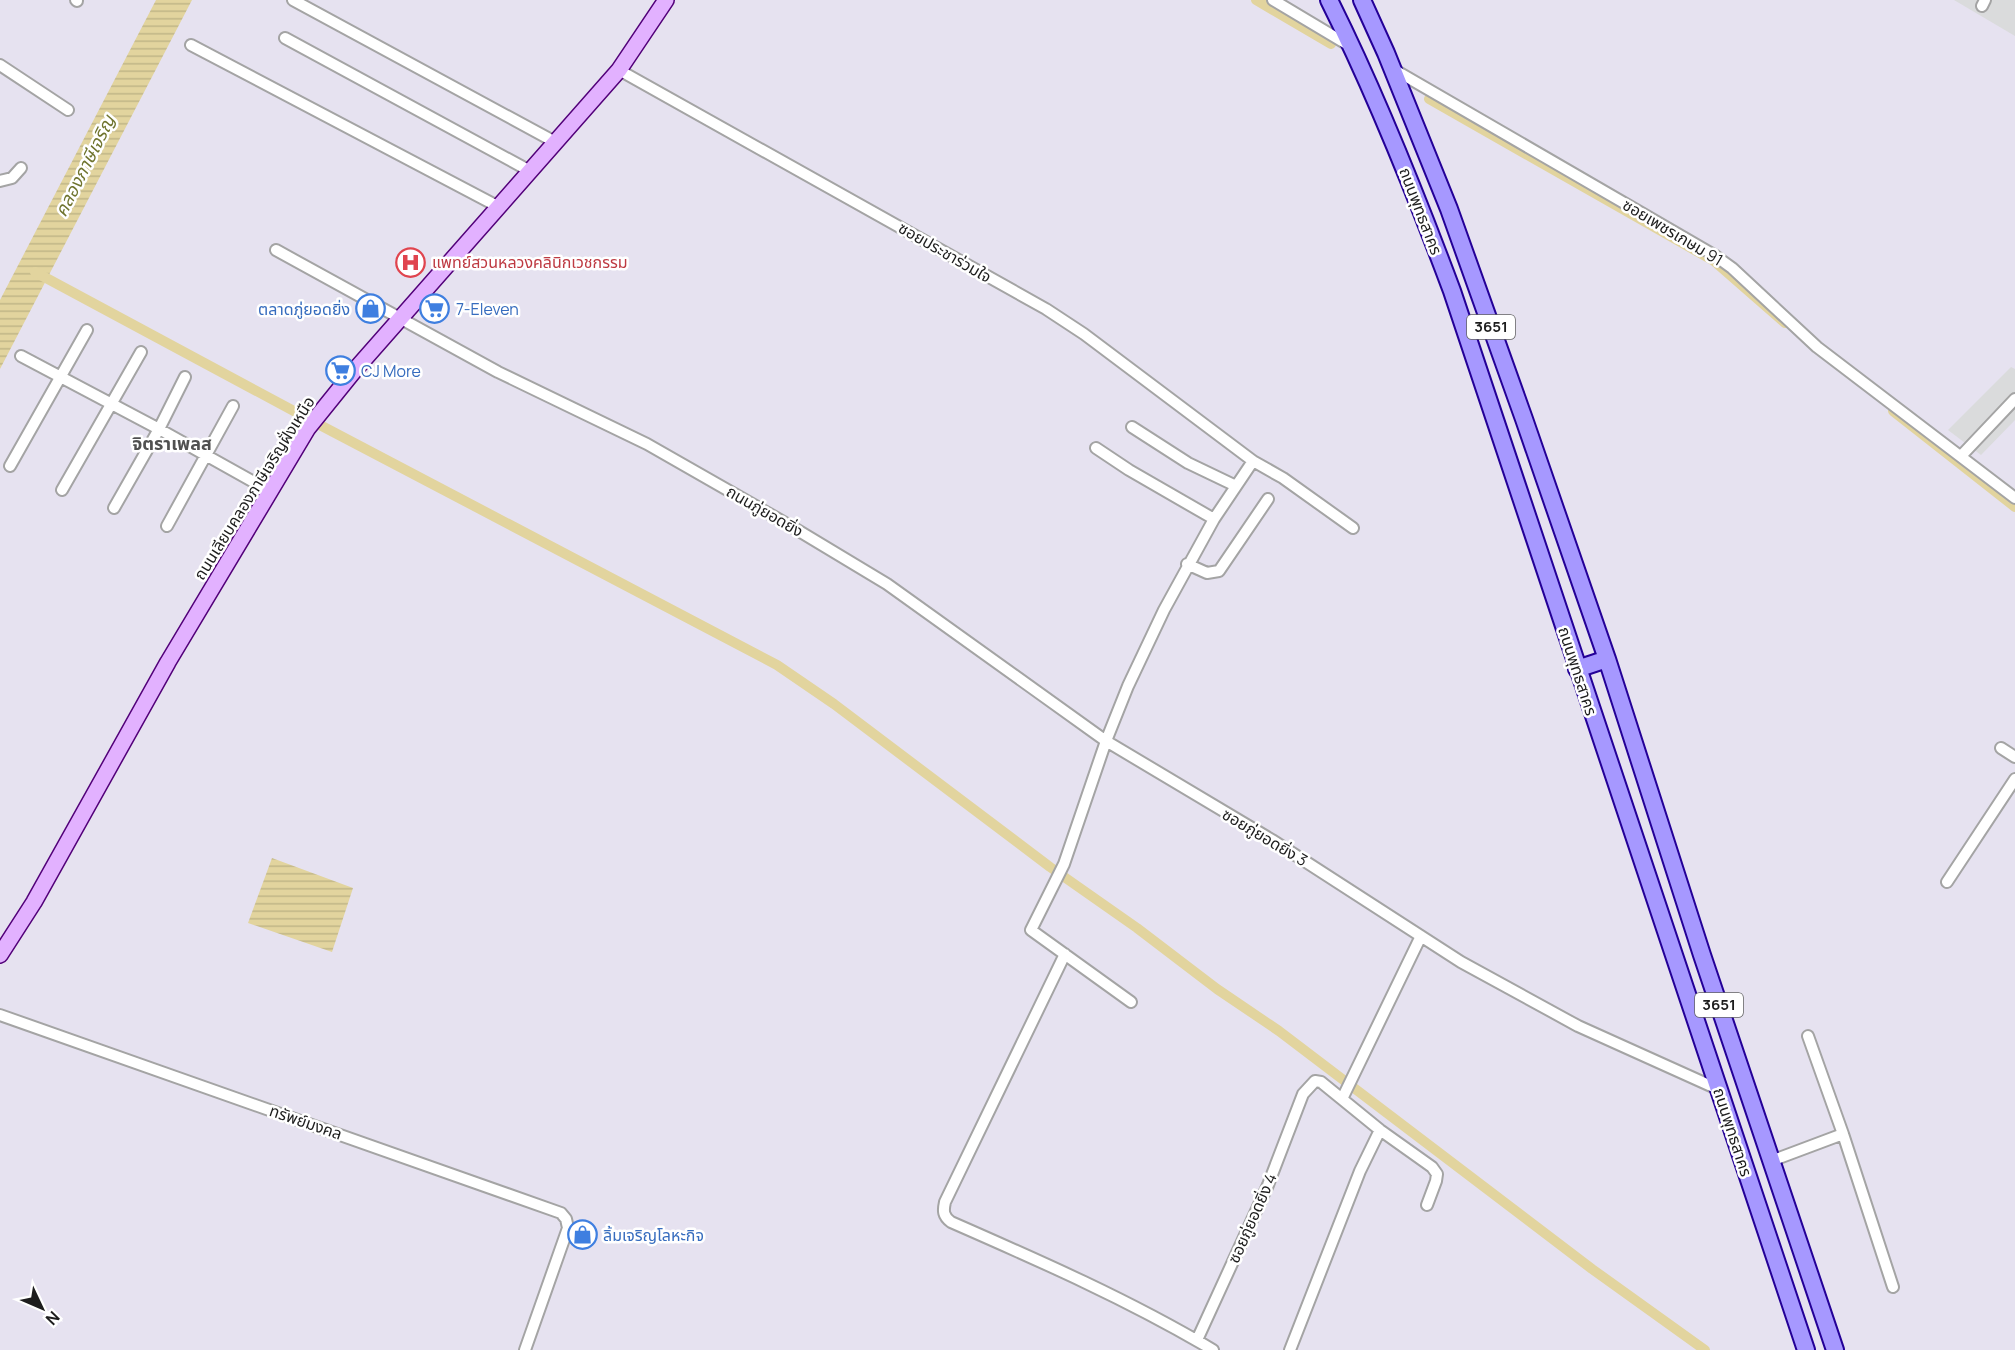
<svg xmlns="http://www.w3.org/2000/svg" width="2015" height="1350" viewBox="0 0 2015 1350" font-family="Manrope,'Noto Sans Thai',sans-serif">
  <defs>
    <pattern id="water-rules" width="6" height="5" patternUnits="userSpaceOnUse" patternTransform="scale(1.5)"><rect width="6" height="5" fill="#e2d49e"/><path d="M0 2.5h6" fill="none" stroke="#c1b688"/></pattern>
  </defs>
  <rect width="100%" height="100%" fill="#e6e2f0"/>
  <path fill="#dadbdc" d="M1954,0H2015V36Z
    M2011,367L2015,369V420L1981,455L1948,430Z"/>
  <path fill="url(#water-rules)" d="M156,0H192L0,369V300Z
    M272,858L353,888L332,952L248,923Z"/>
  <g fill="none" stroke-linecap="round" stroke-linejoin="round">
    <path stroke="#e2d49e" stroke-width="10" d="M1256,0L1331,44
      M1429,99L1714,261L1785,323
      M35,272L318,424L777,665L834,704L1050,867L1137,928L1217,989L1279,1031L1592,1269L1705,1350
      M1893,411L2015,507"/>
    <defs>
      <path id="minor" d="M76,0L77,1
        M293,0L555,142
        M1273,0L1350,46
        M1982,6L1985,0
        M285,38L530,171
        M191,45L499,207
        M0,65L68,110
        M1393,69L1714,255L1732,268L1817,347L2015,498
        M619,70L1046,309L1084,334L1253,461L1283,478L1353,528
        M0,181L12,178L21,168
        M276,250L498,372L647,444L794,528L887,584L1106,741L1272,840L1461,962L1578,1026L1720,1090
        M21,356L159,429L270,491
        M1132,427L1188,463L1236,486
        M1096,448L1129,470L1214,519
        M1961,456L2015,399
        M10,466L87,330
        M62,490L141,352
        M114,508L159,429L185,377
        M167,526L233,406
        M1187,564L1207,573L1219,571L1268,499
        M2001,748L2015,757
        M1947,882L2015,779
        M1065,954L945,1202C943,1211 943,1216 951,1222C1040,1261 1129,1300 1213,1350
        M1131,1002L1031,930L1064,864L1106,741L1128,686L1164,610L1214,519L1253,461
        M0,1015L561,1213L566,1219L568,1228L525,1350
        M1808,1036L1843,1134
        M1342,1099L1421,936
        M1771,1161L1843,1134L1893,1287
        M1197,1340L1268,1185L1303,1094L1315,1081L1321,1082L1380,1130L1432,1167L1437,1174L1436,1181L1427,1205
        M1290,1350L1360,1171L1380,1130"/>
      <path id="secondary" d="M0,955L34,902L168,662L308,428L354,371L619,70L666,0"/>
      <path id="primary" d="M1329,0C1376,94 1415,192 1452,291L1806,1350
        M1362,0L1386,53L1449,209L1524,419L1607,659L1702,955L1835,1350
        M1577,669L1607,659"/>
    </defs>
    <use href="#minor" stroke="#a4a4a4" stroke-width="14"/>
    <use href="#secondary" stroke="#520079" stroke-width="18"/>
    <use href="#primary" stroke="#240097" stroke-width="20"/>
    <use href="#minor" stroke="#fff" stroke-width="10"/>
    <use href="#secondary" stroke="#e2b1ff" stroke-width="15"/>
    <use href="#primary" stroke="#a698ff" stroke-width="16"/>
  </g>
  <defs>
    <symbol id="hospital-ring" viewBox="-11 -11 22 22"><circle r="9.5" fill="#fff" stroke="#e0444e" stroke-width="1.5"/><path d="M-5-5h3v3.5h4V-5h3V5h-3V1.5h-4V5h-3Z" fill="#e0444e"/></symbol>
    <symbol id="shop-ring" viewBox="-11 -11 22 22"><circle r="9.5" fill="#fff" stroke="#3f7fe0" stroke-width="1.5"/><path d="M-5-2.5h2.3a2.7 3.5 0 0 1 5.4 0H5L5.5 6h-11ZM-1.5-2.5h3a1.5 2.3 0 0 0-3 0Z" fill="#3f7fe0"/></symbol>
    <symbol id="supermarket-ring" viewBox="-11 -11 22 22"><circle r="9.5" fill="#fff" stroke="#3f7fe0" stroke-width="1.5"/><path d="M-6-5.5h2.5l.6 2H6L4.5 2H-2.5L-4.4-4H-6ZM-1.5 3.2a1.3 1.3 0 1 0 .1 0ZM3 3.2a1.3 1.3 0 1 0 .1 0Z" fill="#3f7fe0"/></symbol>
  </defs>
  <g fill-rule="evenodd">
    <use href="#hospital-ring" x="394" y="246" width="33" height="33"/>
    <use href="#shop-ring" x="354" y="292" width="33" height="33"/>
    <use href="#supermarket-ring" x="418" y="292" width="33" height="33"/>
    <use href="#supermarket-ring" x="324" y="354" width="33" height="33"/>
    <use href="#shop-ring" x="566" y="1218" width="33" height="33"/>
  </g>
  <g text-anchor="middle" stroke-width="5" stroke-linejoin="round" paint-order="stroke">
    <g fill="#fff" stroke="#616161" stroke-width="1.5">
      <rect x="1467" y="315" width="48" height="24" rx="4.5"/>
      <rect x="1695" y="993" width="48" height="24" rx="4.5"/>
    </g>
    <g font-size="15" font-weight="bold" fill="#1d1d1d">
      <text x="1491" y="332">3651</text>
      <text x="1719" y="1010">3651</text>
    </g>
    <g font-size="16" fill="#1d1d1d" stroke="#fff">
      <text transform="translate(1421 211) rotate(69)" y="6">ถนนพุทธสาคร</text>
      <text transform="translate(1673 232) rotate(31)" y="6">ซอยเพชรเกษม 91</text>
      <text transform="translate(945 252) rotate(30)" y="6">ซอยประชาร่วมใจ</text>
      <text transform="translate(254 488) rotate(-58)" y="6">ถนนเลียบคลองภาษีเจริญฝั่งเหนือ</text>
      <text transform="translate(765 511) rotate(30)" y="6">ถนนภู่ยอดยิ่ง</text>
      <text transform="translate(1578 671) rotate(72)" y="6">ถนนพุทธสาคร</text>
      <text transform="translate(1265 837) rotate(31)" y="6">ซอยภู่ยอดยิ่ง 3</text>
      <text transform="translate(306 1122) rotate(19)" y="6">ทรัพย์มงคล</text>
      <text transform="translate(1733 1132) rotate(72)" y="6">ถนนพุทธสาคร</text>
      <text transform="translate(1252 1218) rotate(-66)" y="6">ซอยภู่ยอดยิ่ง 4</text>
    </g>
    <g font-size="16" fill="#be3a42" stroke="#fff" text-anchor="start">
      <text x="432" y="268">แพทย์สวนหลวงคลินิกเวชกรรม</text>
    </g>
    <g font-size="16" fill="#366cbe" stroke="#fff" text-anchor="start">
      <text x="350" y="315" text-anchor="end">ตลาดภู่ยอดยิ่ง</text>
      <text x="456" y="315">7-Eleven</text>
      <text x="361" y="377">CJ More</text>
      <text x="603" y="1241">ลิ้มเจริญโลหะกิจ</text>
    </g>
    <g font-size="18" font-style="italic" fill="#6f742e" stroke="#fff">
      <text transform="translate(85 166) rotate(-63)" y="6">คลองภาษีเจริญ</text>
    </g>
    <g font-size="18" font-weight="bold" fill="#505050" stroke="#fff">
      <text x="172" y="450">จิตราเพลส</text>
    </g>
  </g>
  <g transform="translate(42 1308) rotate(134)" stroke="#ffffff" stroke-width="4.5" paint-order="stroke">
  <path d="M0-4.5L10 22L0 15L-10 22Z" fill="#1d1d1d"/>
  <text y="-9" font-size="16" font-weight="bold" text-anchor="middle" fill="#1d1d1d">N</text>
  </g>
</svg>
